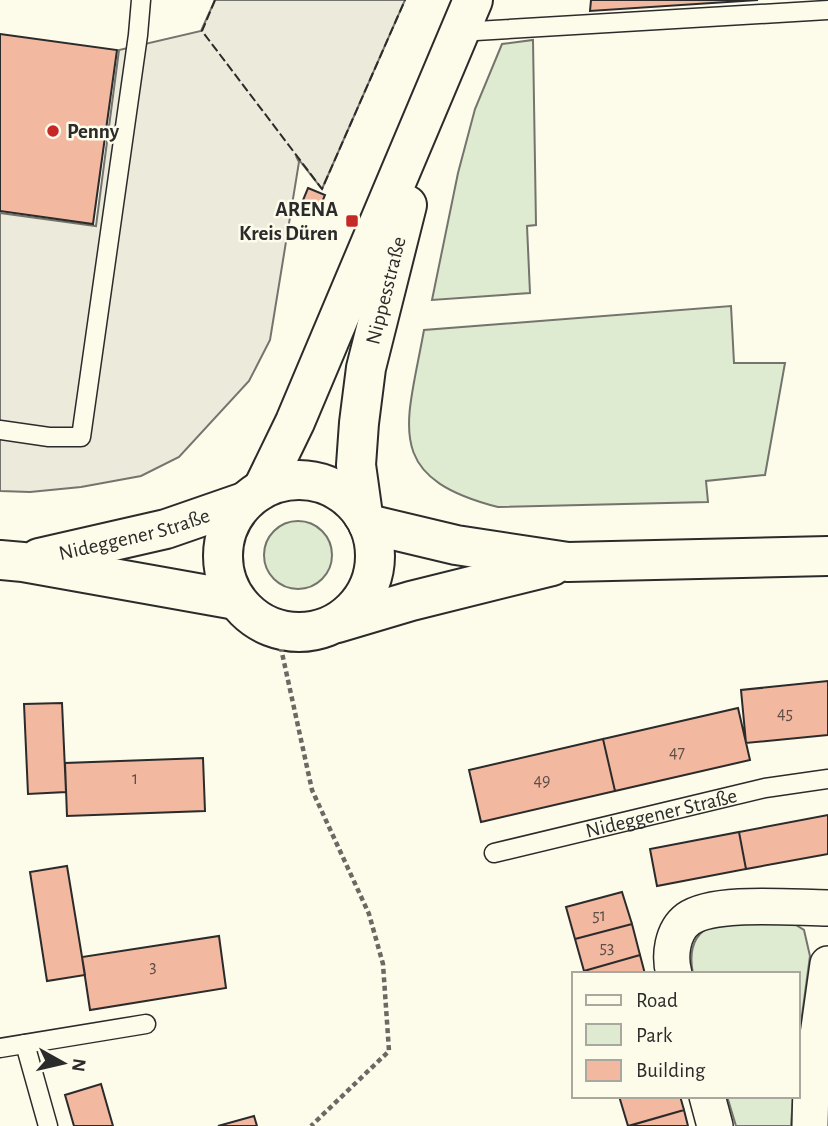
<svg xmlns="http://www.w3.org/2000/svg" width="828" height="1126" viewBox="0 0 828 1126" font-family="'Alegreya Sans',sans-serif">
  <rect width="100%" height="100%" fill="#fdfbea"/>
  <path fill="#deebd1" stroke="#74746e" stroke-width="2" d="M533,40L536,225L527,226L530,293L432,300L458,173L475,109L502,44Z
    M731,306L734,363H785L765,475L706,481L708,502L498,507C381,477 407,425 424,330Z
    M264 555a34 34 0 1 1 68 0a34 34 0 1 1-68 0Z
    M791,922L804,930L810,956L798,1045V974H693C680,908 748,922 791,922Z
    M727,1096H793L791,1126H736Z"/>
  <path fill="#eceadb" stroke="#74746e" stroke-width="2" d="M215,0H405L322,189L296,156L299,162L270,340L249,381L179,457L141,476L81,487L30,492L0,491V213L96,226L119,50L201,31Z"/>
  <path fill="#f2b8a0" stroke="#2b2b2b" stroke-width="2" d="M591,0H758L590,11Z
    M0,34L117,50L93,224L0,211Z
    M308,188L325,195L318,212L301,205Z
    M828,681V735L746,743L741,690Z
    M62,703L66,792L28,794L24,704Z
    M738,708L750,760L615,791L603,739Z
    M603,739L615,791L481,822L469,770Z
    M203,758L205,811L67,816L65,763Z
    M828,815V854L746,869L739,832Z
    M739,832L746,869L657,886L650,849Z
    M67,866L85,975L47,981L30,872Z
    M622,892L632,924L575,939L566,907Z
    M632,924L640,955L584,971L575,939Z
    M219,936L226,988L90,1010L82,957Z
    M640,955L645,974H585L584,971Z
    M101,1084L113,1126H74L65,1095Z
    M619,1096H680L684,1110L628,1126Z
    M684,1110L688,1126H629Z
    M254,1116L257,1126H218Z"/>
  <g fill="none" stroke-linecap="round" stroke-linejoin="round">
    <defs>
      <g id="service">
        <path d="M459,32L828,10"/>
        <path d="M0,430L49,437H81L138,35L141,0"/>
        <path id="s1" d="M494,853L765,788L828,779"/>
        <path d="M25,1044L48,1126"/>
        <path d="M0,1048L146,1024"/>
      </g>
      <path id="minor" d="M674,974C669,956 672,931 688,919C714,900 795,908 828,908
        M707,1096L715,1126
        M810,1126L811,1085L828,964"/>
      <g id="tertiary">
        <path d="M263,488L295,422L473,0"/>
        <path id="s2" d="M363,515L356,465L359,423L366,368L407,205"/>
      </g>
      <g id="secondary">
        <circle cx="299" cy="556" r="76"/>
        <path d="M368,524L456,545L568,562L828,556"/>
        <path id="s3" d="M39,558L166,529L244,502"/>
        <path d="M0,560L23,562L236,600"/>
        <path d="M337,623L411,601L552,566"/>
      </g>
    </defs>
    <use href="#service" stroke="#2b2b2b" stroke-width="21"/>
    <use href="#minor" stroke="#2b2b2b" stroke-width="38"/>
    <use href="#tertiary" stroke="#2b2b2b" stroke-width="42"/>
    <use href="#secondary" stroke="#2b2b2b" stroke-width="42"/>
    <path stroke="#6a6964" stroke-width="4.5" stroke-dasharray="5 3.5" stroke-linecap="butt" d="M277,630L312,790L369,914L383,964L389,1051L311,1126"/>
    <use href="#service" stroke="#fdfbea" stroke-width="18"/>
    <use href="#minor" stroke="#fdfbea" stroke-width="35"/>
    <use href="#tertiary" stroke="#fdfbea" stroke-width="38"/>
    <use href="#secondary" stroke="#fdfbea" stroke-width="38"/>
    <path stroke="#2b2b2b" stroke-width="2" stroke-dasharray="9 3.5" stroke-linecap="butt" d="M215,0L202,31L322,189L405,0"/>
  </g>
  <g fill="#c62828" stroke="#fdfbea" stroke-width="2.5">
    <circle cx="53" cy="131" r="7"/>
    <rect x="345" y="214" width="14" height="14" rx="3.5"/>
  </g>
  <g text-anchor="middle" stroke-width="5" stroke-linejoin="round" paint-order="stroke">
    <g font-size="18" fill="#5d4e48">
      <text x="785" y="719">45</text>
      <text x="677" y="758">47</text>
      <text x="135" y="784">1</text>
      <text x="542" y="786">49</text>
      <text x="599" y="921">51</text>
      <text x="607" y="953">53</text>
      <text x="153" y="972">3</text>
    </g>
    <g font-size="21" font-weight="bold" fill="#2b2b2b" stroke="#fdfbea" text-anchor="start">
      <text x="67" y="138">Penny</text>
      <text x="338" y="216" text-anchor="end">ARENA<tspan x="338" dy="24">Kreis Düren</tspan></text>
    </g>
    <g font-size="21" fill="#2b2b2b" stroke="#fdfbea">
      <text dy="7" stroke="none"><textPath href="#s2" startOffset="228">Nippesstraße</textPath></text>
      <text dy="7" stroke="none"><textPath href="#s3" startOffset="98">Nideggener Straße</textPath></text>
      <text dy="7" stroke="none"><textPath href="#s1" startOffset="172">Nideggener Straße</textPath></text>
    </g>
  </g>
  <rect x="572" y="972" width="228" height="126" fill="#fdfbea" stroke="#a9a89e" stroke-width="2"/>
  <rect x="586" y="995" width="35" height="10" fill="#fdfbea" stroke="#a9a89e" stroke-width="2"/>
  <text x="636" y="1007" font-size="21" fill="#2b2b2b">Road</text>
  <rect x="586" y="1024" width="35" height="21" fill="#deebd1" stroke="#a9a89e" stroke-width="2"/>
  <text x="636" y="1042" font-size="21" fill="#2b2b2b">Park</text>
  <rect x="586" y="1060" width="35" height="21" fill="#f2b8a0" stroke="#a9a89e" stroke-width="2"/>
  <text x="636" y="1077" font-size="21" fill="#2b2b2b">Building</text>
  <g transform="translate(63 1063) rotate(98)" stroke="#fdfbea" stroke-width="5" paint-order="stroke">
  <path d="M0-5L12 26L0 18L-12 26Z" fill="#2b2b2b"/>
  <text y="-10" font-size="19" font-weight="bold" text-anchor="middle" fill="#2b2b2b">N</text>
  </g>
</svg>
